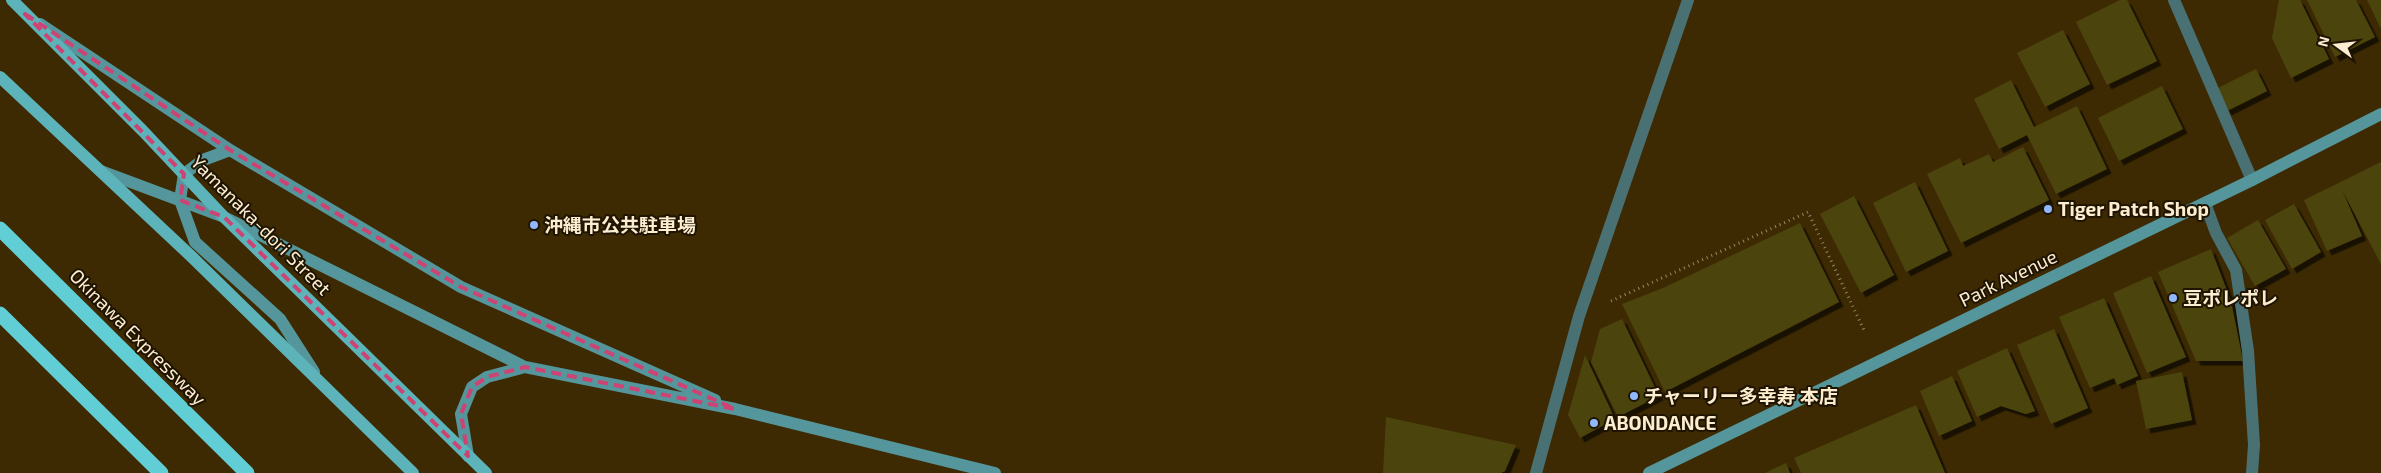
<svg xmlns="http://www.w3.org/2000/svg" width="2381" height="473" viewBox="0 0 2381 473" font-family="'Exo 2','Noto Sans JP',sans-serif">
  <defs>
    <filter id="shadow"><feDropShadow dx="4.5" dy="4.5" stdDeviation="0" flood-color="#0009"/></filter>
  </defs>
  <rect width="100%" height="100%" fill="#3d2a02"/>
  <path fill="#4b440d" filter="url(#shadow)" d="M2120,0H2127L2157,61L2107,85L2076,22Z
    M2279,0H2300L2329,59L2291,78L2272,38Z
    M2307,0H2356L2375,37L2335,57Z
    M2367,0H2381V29Z
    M2063,30L2090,84L2045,107L2017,53Z
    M2256,69L2267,91L2227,111L2216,89Z
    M2011,80L2034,127L2077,106L2107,169L2056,194L2027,135L1999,149L1974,99Z
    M2162,86L2183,129L2119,161L2098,118Z
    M2023,147L2049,200L1961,243L1927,174L1960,158L1963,166L1989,154L1993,162Z
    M2381,162V264L2342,190L2362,236L2327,251L2304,200Z
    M1915,182L1948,251L1906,272L1873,203Z
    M1854,196L1894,275L1861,293L1820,214Z
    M2294,204L2321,252L2292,269L2265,220Z
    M2258,220L2286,269L2255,286L2227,238Z
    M1800,223L1839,302L1665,392L1622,304L1663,288Z
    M2211,249L2231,301L2243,361H2196L2158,272Z
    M2151,276L2186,357L2147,373L2113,293Z
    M2104,298L2138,376L2117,385L2114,378L2090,388L2059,317Z
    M1622,319L1659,396L1618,417L1591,362L1600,329Z
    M2054,329L2088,408L2051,424L2017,345Z
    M2007,348L2035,411L2026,414L2001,406L1977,417L1957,371Z
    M1585,355L1615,419L1580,438L1568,415Z
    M2182,372L2192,420L2146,429L2136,381Z
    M1952,376L1972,421L1939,436L1920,391Z
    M1916,405L1945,473H1801L1794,458Z
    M1386,417L1516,445L1505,471L1501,473H1383Z
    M1786,463L1790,473H1765Z"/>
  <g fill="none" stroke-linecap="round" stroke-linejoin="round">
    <path stroke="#988765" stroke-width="3" stroke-dasharray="1 4" stroke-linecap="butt" d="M1611,301L1808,212L1864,330"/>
    <path stroke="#497174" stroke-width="12" d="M2174,0L2252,180
      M2205,203L2216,233L2236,270L2248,351L2254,445L2252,473
      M1536,473L1579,316L1688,0"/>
    <path stroke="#54969b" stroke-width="12" d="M40,24L230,150L461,287L715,400
      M230,150L203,160L184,174L180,200L195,242L280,319L314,372
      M101,171L224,217L525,367L735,409L995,473
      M468,456L461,414L472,387L487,377L525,367
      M1649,473L2252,180L2381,114"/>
    <path stroke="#5cb3b9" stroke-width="12" d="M12,0L143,131L224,217L486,473
      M0,77L193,258L413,473"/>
    <path stroke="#61cdd5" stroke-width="15" d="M0,229L247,473
      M0,314L161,473"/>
  </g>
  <path fill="none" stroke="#ce4373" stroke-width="4" stroke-dasharray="10 6" stroke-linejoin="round" d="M25,14L230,150L461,287L735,409L525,367L487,377L472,387L461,414L468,456L224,217L180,200L184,174Z"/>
  <g fill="#91b8fd" stroke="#1f1401" stroke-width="2">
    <circle cx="2048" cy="209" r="5"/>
    <circle cx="534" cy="225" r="5"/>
    <circle cx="2173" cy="298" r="5"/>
    <circle cx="1634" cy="396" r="5"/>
    <circle cx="1594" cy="423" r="5"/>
  </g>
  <g text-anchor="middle" stroke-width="4" stroke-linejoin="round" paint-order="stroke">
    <g font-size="19" font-weight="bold" fill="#fcedd1" stroke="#1f1401" text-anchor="start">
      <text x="2058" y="216">Tiger Patch Shop</text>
      <text x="544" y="232">沖縄市公共駐車場</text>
      <text x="2183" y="305">豆ポレポレ</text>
      <text x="1644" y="403">チャーリー多幸寿 本店</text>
      <text x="1604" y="430">ABONDANCE</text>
    </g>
    <g font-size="19" fill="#fcedd1" stroke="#1f1401">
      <text transform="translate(261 225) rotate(45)" y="7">Yamanaka-dori Street</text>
      <text transform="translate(2008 278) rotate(-26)" y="7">Park Avenue</text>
      <text transform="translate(138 337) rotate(45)" y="7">Okinawa Expressway</text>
    </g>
  </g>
  <g transform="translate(2336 45) rotate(285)" stroke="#1f1401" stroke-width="4" paint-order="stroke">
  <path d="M0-4L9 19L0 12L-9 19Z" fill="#fcedd1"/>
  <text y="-8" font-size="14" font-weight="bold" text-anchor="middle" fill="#fcedd1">N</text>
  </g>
</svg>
